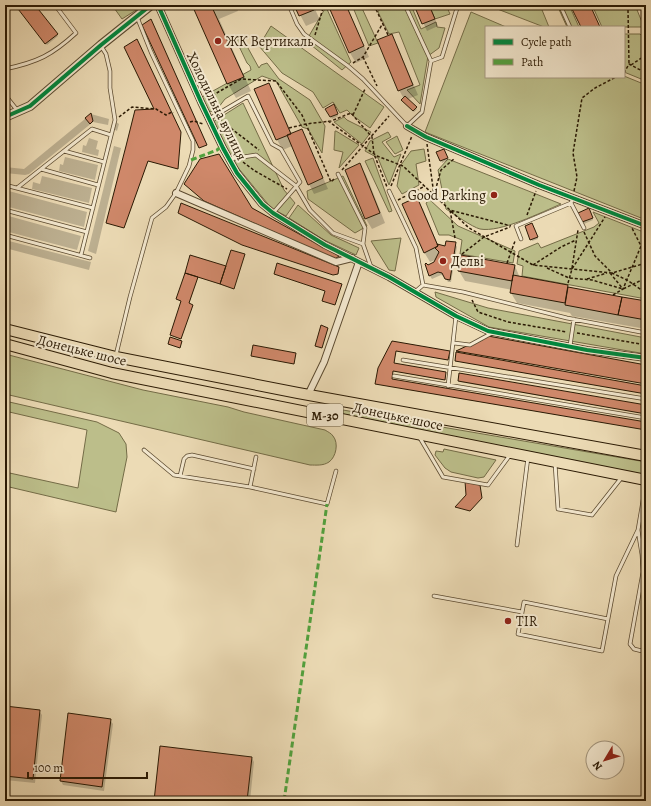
<svg xmlns="http://www.w3.org/2000/svg" width="651" height="806" viewBox="0 0 651 806" font-family="Alegreya,serif">
  <rect width="100%" height="100%" fill="#ecdbb5"/>
  <filter id="stains"><feTurbulence type="fractalNoise" baseFrequency=".005" numOctaves="4"/><feColorMatrix values="0 0 0 0 .2 0 0 0 0 .09 0 0 0 0 .02 0 0 0 .5 -.17"/></filter>
  <radialGradient id="worn" r=".72"><stop offset=".6" stop-color="#630" stop-opacity="0"/><stop offset="1" stop-color="#630" stop-opacity=".3"/></radialGradient>
  <path fill="#bcbe8a" stroke="#746c47" d="M112,5H144L122,19Z
    M352,5H363L361,6L378,43L369,46Z
    M382,5H411L421,29L436,22L437,27L445,28L439,48L428,56L420,104L407,90L420,85L399,32L389,34L378,12Z
    M429,5H446L450,14L435,19Z
    M487,5H540L549,27H544Z
    M557,5H569L579,27H567Z
    M592,5H635L644,27H602Z
    M326,7L351,62L342,70L306,41Z
    M471,12L506,27H486V77H624V76L646,85V220L425,132Z
    M271,26L384,107L370,128L352,115L347,110L340,113L333,102L323,108L313,92L282,73L259,46Z
    M624,34H640L646,39V81L624,72Z
    M243,39L259,68L261,65L267,63L279,79L310,100L325,126L322,153L308,129L302,127L276,81L262,76L225,99L215,112L208,111L202,97L251,70L250,66L247,63L236,40Z
    M243,103L284,190L295,203L286,216L272,209L235,164L213,122Z
    M344,117L347,120L371,132L362,144L334,122Z
    M335,131H336L359,145L339,168L343,152L334,150Z
    M388,132L391,137L382,142L394,157L401,154L389,185L378,158L365,151L370,141Z
    M397,136L403,150L395,154L386,142Z
    M424,149L426,161L416,164L419,185L402,194L397,186L401,165L411,151Z
    M373,158L392,211L389,212L365,161Z
    M448,159L561,204C542,212 500,233 480,229C472,227 454,214 446,209L438,170Z
    M343,176L367,226L355,233L308,199L307,191Z
    M430,200L458,226L515,251L513,263L460,254L462,240L449,235H439L426,203Z
    M298,205L331,235L359,248L356,255L324,240L289,218Z
    M593,212L646,233V299L522,276L523,266L517,264L519,251L538,243L541,248L594,227L599,223Z
    M401,238L395,271L389,270L371,241Z
    M435,292L488,308L646,338V354L489,327L436,297Z
    M5,354L143,390L228,407L244,412L325,430C328,432 331,433 333,436C339,443 336,457 329,462C323,466 316,465 310,465L5,394Z
    M5,401L97,422L119,433L126,444L127,457L116,512L5,486V472L78,488L87,430L5,411Z
    M343,410L646,462V476L343,414Z
    M444,449L496,460L484,477L478,478L451,472L445,468L435,455L436,451L443,452Z"/>
  <path fill="#0003" d="M16,5H34L58,36L47,45Z
    M193,5H236L238,11L219,19L251,91L236,98L228,84Z
    M295,5H313L320,20L306,26Z
    M329,5H346L369,57L356,63L350,53Z
    M415,5H429L438,26L427,31Z
    M391,35L397,45L418,95L408,99L417,109L414,112L403,102L404,99L399,90Z
    M137,40L181,133L178,169L148,161L124,228L107,223L156,110Z
    M268,84L274,94L292,134L302,130L307,141L328,189L314,194L309,184L292,146L283,150L277,140L255,90Z
    M333,106L338,116L332,119L327,109Z
    M91,114L109,119L108,125L93,122L29,174L25,175L5,173V167L24,169Z
    M116,122L119,124L117,131L114,129Z
    M89,138L98,141L96,149L99,150L98,156L82,152L83,145L86,146Z
    M114,146L121,148L96,254L88,251Z
    M445,152L448,160L442,163L438,153Z
    M65,157L98,165L95,180L59,171L60,164L63,165Z
    M360,165L366,175L385,223L372,229L366,219L346,170Z
    M42,176L92,188L89,203L32,189L33,182L40,184Z
    M186,185L252,208L338,257L336,259L205,202Z
    M5,190L87,212L84,227L5,206Z
    M417,199L423,209L438,245L446,247L455,243L457,247L451,282H448L444,276L441,275L432,279L430,276L426,265L427,267L439,260L438,259L430,262L424,252Z
    M588,209L593,220L584,224L579,213Z
    M5,215L81,236L77,250L5,231Z
    M533,226L538,239L532,241L531,239Z
    M5,240L91,262L89,270L5,248Z
    M244,255L234,289L198,277L189,304L192,306L181,339L171,335L182,301L191,256L227,267Z
    M515,266L520,278L646,302V329L572,316L570,313L517,303L511,293L512,290L465,281L459,271Z
    M393,342L449,353L448,360L396,351L394,364L446,373L445,380L393,371L391,380L646,423V430L376,384Z
    M456,361L646,387V394Z
    M459,381L646,406V414L459,382Z
    M5,707L39,711L42,715L35,783L5,780Z
    M110,720L113,724L104,791L63,785L61,781Z
    M252,758L254,762L250,801H155Z"/>
  <path fill="#cf886a" stroke="#2b1a04" d="M15,5H35L58,34L45,44Z
    M192,5H211L244,77L227,84Z
    M294,5H312L314,10L299,16Z
    M328,5H346L364,46L349,53Z
    M414,5H429L435,19L422,24Z
    M570,5H590L600,27H581Z
    M151,19L207,145L199,148L142,25Z
    M392,34L413,85L398,91L377,40Z
    M137,39L181,132L178,169L148,161L124,228L106,223L126,146L135,110L154,109L124,47Z
    M269,83L291,134L276,140L254,89Z
    M405,96L417,107L413,111L401,100Z
    M334,104L338,114L330,117L325,109Z
    M91,113L93,121L90,124L85,118Z
    M302,129L323,178L308,185L287,135Z
    M444,149L448,158L440,161L436,152Z
    M219,154L252,208L339,256L335,259L204,201L184,184L200,159Z
    M360,163L380,213L365,219L345,170Z
    M417,197L438,246L424,253L402,204Z
    M181,203L339,267L338,274L333,275L242,245L178,213Z
    M589,208L593,218L582,222L578,213Z
    M532,223L538,237L530,240L525,226Z
    M446,241L456,242L450,280L445,279L442,273L438,272L429,276L425,264L426,263L428,265L434,262L439,252L435,248L438,246L437,244L445,246Z
    M231,250L245,254L234,289L220,284Z
    M190,255L226,266L220,284L185,273Z
    M461,255L515,265L512,281L458,271Z
    M277,263L342,284L335,305L322,301L325,291L274,274Z
    M185,273L198,277L189,303L193,305L181,339L170,335L181,301L176,299Z
    M513,275L568,285L565,303L510,293Z
    M568,287L622,297L618,315L565,305Z
    M622,297L646,301V320L618,315Z
    M321,325L328,328L322,348L315,346Z
    M488,336L646,365V384L456,351Z
    M170,337L182,341L180,348L168,344Z
    M392,341L450,351L448,360L396,351L394,363L446,372L445,380L393,371L392,379L646,422V430L375,384L378,368Z
    M253,345L296,353L294,364L251,356Z
    M456,352L646,386V394L455,361Z
    M459,373L646,405V414L458,381Z
    M465,481L480,485L482,498L470,511L455,507L466,495Z
    M5,706L40,710L33,779L5,776Z
    M68,713L111,719L102,787L60,781Z
    M160,746L252,757L247,801H154Z"/>
  <g fill="none" stroke-linecap="round" stroke-linejoin="round">
    <defs>
      <path id="service" d="M289,5L297,24L304,34L348,66L363,79L407,126L422,112L431,61L405,5
        M560,5L570,27
        M628,5V6
        M431,61L442,57L458,5
        M5,69C38,62 52,55 76,33L55,5
        M5,95L17,110
        M209,119L248,96L272,144L281,149L300,182L273,213
        M64,151L104,162
        M230,159L256,155L296,186L310,210L333,233L363,244
        M41,169L98,185
        M338,174L365,228L363,244L371,267
        M5,185L93,208
        M17,188L92,129L111,135
        M389,191L416,248L423,285
        M571,203L584,228
        M5,210L87,232
        M5,235L90,258
        M521,239L516,226L571,203L573,198
        M81,255L115,120L110,88V71L106,54L101,46
        M415,292L423,285L463,292L567,318L646,333
        M454,343L470,345L492,333
        M570,346L574,319
        M116,355L130,297L152,218L166,207L176,193L189,166L193,150V141L151,52L137,17
        M403,360L646,399
        M394,376L646,418
        M448,386L456,316
        M420,438L443,477L488,485L510,455
        M144,450L174,475L250,487
        M256,457L250,487L327,504L336,471
        M555,463L558,509L592,515L622,477
        M180,476L184,459L187,456L192,455L254,469
        M638,530L642,555L643,572L630,644L634,649L646,652
        M517,545L528,457
        M434,596L522,612
        M608,619L524,602L518,634L602,651L616,576L638,530L646,483"/>
      <path id="minor" d="M158,5L201,102L223,148L237,173L262,204L273,213L325,245L389,277L456,316L488,331L587,350L646,358
        M407,126L426,137L539,185L646,226
        M176,193L336,262L352,258
        M308,395L324,362L359,262"/>
      <path id="tertiary" d="M5,117L30,106L101,45L151,5"/>
      <path id="trunk" d="M5,329L116,357L298,393L646,456
        M5,344L112,373L646,480"/>
    </defs>
    <use href="#service" stroke="#5b4a30" stroke-width="4.5"/>
    <use href="#minor" stroke="#5b4a30" stroke-width="8"/>
    <use href="#tertiary" stroke="#5b4a30" stroke-width="10"/>
    <use href="#trunk" stroke="#2b1a04" stroke-width="12"/>
    <path stroke="#2b1a04" stroke-width="1.5" stroke-dasharray="3 2" stroke-linecap="butt" d="M374,5L388,35
      M628,10L629,64
      M315,35L324,5
      M363,57L377,86
      M353,63L363,57L383,23
      M631,65L646,55
      M624,73L629,64L646,73
      M208,98L241,79L276,81L302,115L331,182L334,179
      M353,115L365,89
      M119,117L132,107L156,109L166,115L172,112L173,113
      M219,119L259,150
      M328,121L377,156L403,166L434,195L441,170L455,158
      M190,122L194,121L203,124
      M289,128L306,124L331,121L351,113L372,137L374,154L387,187
      M220,129L234,131
      M427,144L434,195L469,228L533,265L612,273L646,263
      M243,162L255,171L287,189
      M342,170L389,116
      M391,186L412,136
      M574,191L577,177L573,153L582,98L595,88L616,77
      M398,200L425,186
      M527,215L536,191
      M584,232L595,256L612,273L627,280L646,293
      M455,238L450,210L511,226
      M462,254L484,237L510,227
      M507,263L515,241
      M533,265L561,247L576,240
      M547,268L569,278L592,280L623,289L646,278
      M572,268L578,230
      M610,273L623,289
      M587,279L607,273
      M568,283L572,269L605,217
      M613,295L623,289L641,246L632,228
      M472,300L478,312L508,322L567,332
      M577,333L646,345"/>
    <use href="#service" stroke="#f3e8cf" stroke-width="3"/>
    <use href="#minor" stroke="#f3e8cf" stroke-width="6"/>
    <use href="#tertiary" stroke="#f3e8cf" stroke-width="8"/>
    <use href="#trunk" stroke="#ecdbb5" stroke-width="10"/>
    <path stroke="#51a13d" stroke-width="3" stroke-dasharray="6 3" stroke-linecap="butt" d="M191,160L217,150L222,146
      M284,801L327,504"/>
    <defs>
      <path id="cycleway" d="M158,5L201,102L223,148L237,173L262,204L273,213L325,245L389,277L456,316L488,331L587,350L646,358
        M5,117L30,106L101,45L151,5
        M407,126L426,137L539,185L646,226"/>
    </defs>
    <use href="#cycleway" stroke="#f3e8cf" stroke-width="6"/>
    <use href="#cycleway" stroke="#00873e" stroke-width="4"/>
  </g>
  <g fill="#8f2418" stroke="#f3e8cf" stroke-width="1.5">
    <circle cx="218" cy="41" r="4"/>
    <circle cx="494" cy="195" r="4"/>
    <circle cx="443" cy="261" r="4"/>
    <circle cx="508" cy="621" r="4"/>
  </g>
  <g text-anchor="middle" stroke-width="4" stroke-linejoin="round" paint-order="stroke">
    <rect fill="#f3e8cf" stroke="#675841" stroke-width="1" x="307" y="404" width="36" height="22" rx="3"/>
    <g font-size="13" font-weight="bold" fill="#2b1a04">
      <text x="325" y="420">М-30</text>
    </g>
    <g font-size="14" fill="#2b1a04" stroke="#f3e8cf" text-anchor="start">
      <text x="226" y="46">ЖК Вертикаль</text>
      <text x="486" y="200" text-anchor="end">Good Parking</text>
      <text x="451" y="266">Делві</text>
      <text x="516" y="626">TIR</text>
    </g>
    <g font-size="14" fill="#2b1a04" stroke="#f3e8cf">
      <text transform="translate(217 106) rotate(64)" y="5">Холодильна вулиця</text>
      <text transform="translate(82 350) rotate(14)" y="5">Донецьке шосе</text>
      <text transform="translate(398 416) rotate(12)" y="5">Донецьке шосе</text>
    </g>
  </g>
  <rect width="651" height="806" fill="none" stroke="#ecdbb5" stroke-width="20"/>
  <rect x="6" y="6" width="639" height="794" fill="none" stroke="#2b1a04" stroke-width="2"/>
  <rect x="10" y="10" width="631" height="786" fill="none" stroke="#2b1a04"/>
  <rect x="485" y="26" width="140" height="52" fill="#f3e8cf" stroke="#a3967e"/>
  <rect x="493" y="39" width="20" height="6" fill="#00873e" stroke="#a3967e"/>
  <text x="521" y="46" font-size="12" fill="#2b1a04">Cycle path</text>
  <rect x="493" y="59" width="20" height="6" fill="#51a13d" stroke="#a3967e"/>
  <text x="521" y="66" font-size="12" fill="#2b1a04">Path</text>
  <g transform="translate(605 760) rotate(232)"><circle r="19" fill="#f3e8cf" stroke="#a3967e"/>
  <path d="M0-3L7 15L0 10L-7 15Z" fill="#8f2418"/>
  <text y="-6" font-size="11" font-weight="bold" text-anchor="middle" fill="#2b1a04">N</text>
  </g>
  <path d="M28 772v6h119v-6" fill="none" stroke="#2b1a04" stroke-width="2"/>
  <text x="34" y="772" font-size="12" fill="#2b1a04" stroke="#f3e8cf" stroke-width="3" paint-order="stroke">100 m</text>
  <rect width="100%" height="100%" filter="url(#stains)"/>
  <rect width="100%" height="100%" fill="url(#worn)"/>
</svg>
